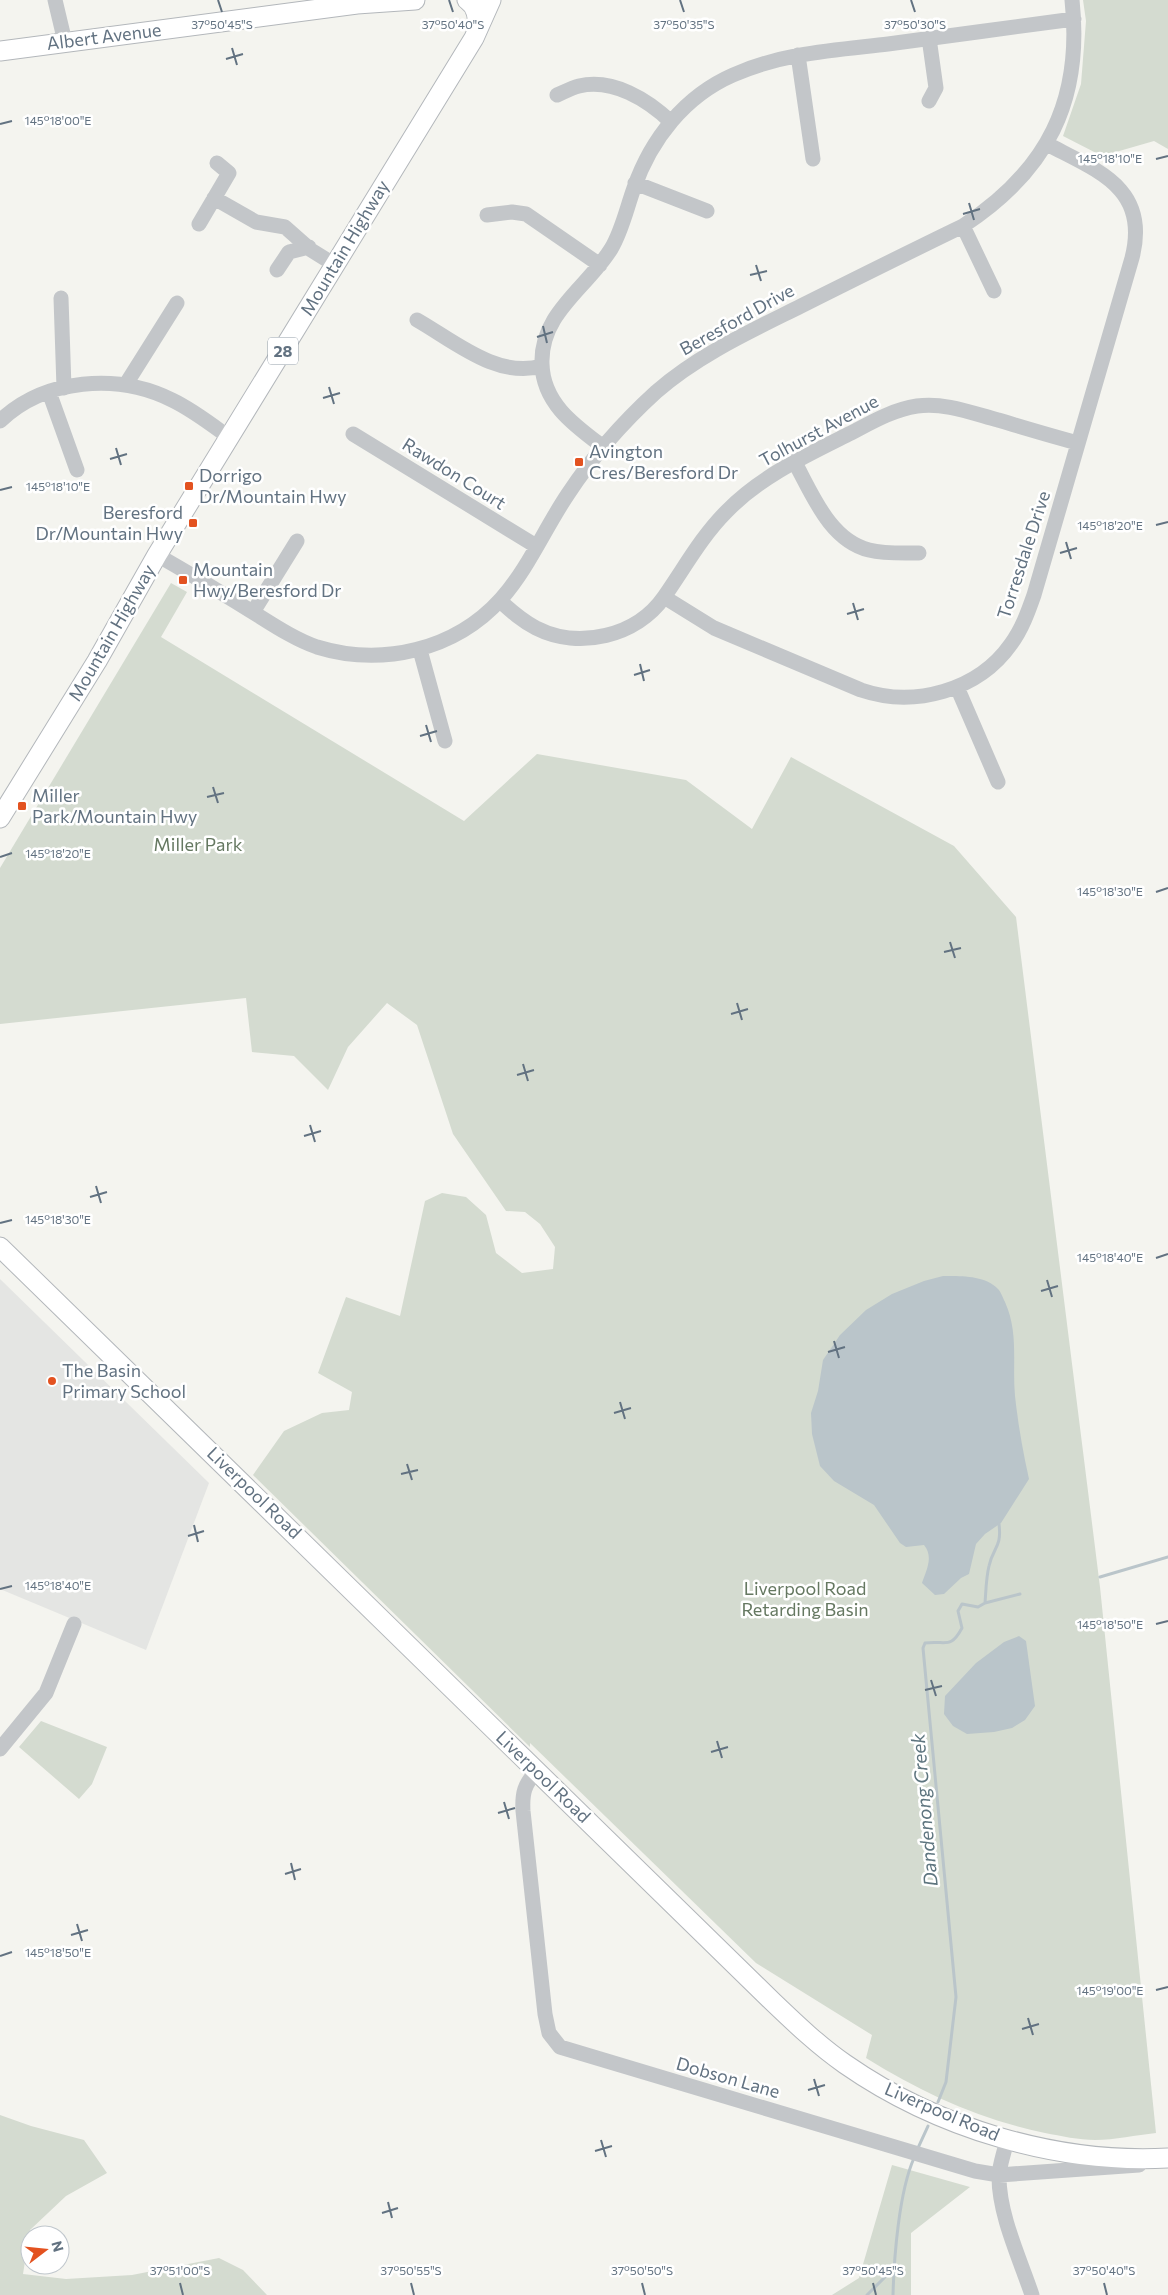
<svg xmlns="http://www.w3.org/2000/svg" width="1168" height="2295" viewBox="0 0 1168 2295" font-family="Commissioner,sans-serif">
  <rect width="100%" height="100%" fill="#f4f4ef"/>
  <path fill="#e4e5e3" d="M0,1279L209,1483L146,1650L0,1589Z"/>
  <path fill="#d4dbd0" d="M1083,0H1168V149L1154,141L1102,156L1063,136L1081,84L1086,21Z
    M171,583L187,592L161,637L464,821L537,754L686,780L752,829L791,757L954,846L1016,917L1100,1587L1156,2133C1136,2135 1115,2140 1095,2140C1079,2140 1061,2136 1045,2133C981,2120 922,2093 866,2058L872,2035L756,1963L530,1743V1747L253,1475L284,1431L322,1413L349,1410L352,1392L318,1373L346,1297L400,1316L425,1201L442,1193L466,1197L486,1215L496,1253L522,1273L553,1269L555,1247L540,1224L525,1212L506,1211L453,1134L417,1025L387,1003L348,1047L328,1090L294,1056L252,1052L246,998L0,1024V868Z
    M41,1721L107,1747L92,1784L79,1799L19,1747Z
    M0,2115L31,2126L84,2140L107,2173L66,2196L30,2230L23,2274L66,2279L132,2275L219,2258L243,2270L267,2295H0Z
    M892,2165L970,2187L911,2233V2295H832L859,2278Z"/>
  <path fill="#bac5ca" d="M943,1276C960,1276 985,1275 998,1289C1001,1292 1003,1298 1005,1302C1019,1333 1012,1364 1015,1396C1018,1424 1023,1452 1029,1479L1001,1523L985,1534L976,1544L969,1574L961,1578L944,1594L935,1595L922,1583C926,1571 934,1557 924,1545L906,1547L900,1543L874,1505L834,1481L820,1466L812,1434L811,1413L818,1391L823,1360L840,1335L866,1310L892,1294L924,1281Z
    M1019,1636L1026,1641L1035,1706L1025,1720L1012,1728L994,1732L967,1734L953,1726L944,1714L945,1696L976,1663L1004,1642Z"/>
  <g fill="none" stroke-linecap="round" stroke-linejoin="round">
    <path stroke="#bac5ca" stroke-width="3" d="M1100,1577L1168,1557
      M985,1603C986,1591 986,1578 989,1566C993,1547 1002,1548 999,1524
      M938,2102L946,2082L956,1997L923,1648L925,1643C946,1640 950,1650 962,1628L958,1611L962,1604L978,1607L985,1603L1020,1594
      M917,2150L928,2126
      M867,2295L894,2268
      M893,2295C894,2257 899,2192 914,2158"/>
    <defs>
      <path id="major" d="M467,0C477,6 478,18 478,28
        M0,51L357,4L415,0
        M0,818L97,661L157,555L474,38L491,0
        M0,1247L773,2002C796,2024 819,2046 845,2064C937,2128 1056,2164 1168,2158"/>
    </defs>
    <use href="#major" stroke="#b3b7bb" stroke-width="21"/>
    <path stroke="#c3c6c9" stroke-width="15" d="M55,0L65,42
      M929,38L936,88L929,101
      M798,55L813,159
      M557,95C564,92 571,88 579,86C613,78 648,100 671,122
      M635,183L707,211
      M214,198L256,222L285,227L311,250L335,265
      M487,215L512,212L526,214L600,265
      M199,224L229,173L217,163
      M963,226L994,291
      M277,270L289,252L309,247
      M61,298L64,388
      M417,320C454,341 497,379 542,366
      M126,384L177,303
      M49,392L77,470
      M0,421C45,378 118,373 172,400C193,410 212,425 230,438
      M353,434L536,546
      M602,446C574,425 543,403 542,364C540,313 587,288 611,249C622,231 627,207 634,188C651,139 685,96 733,75C782,53 836,50 888,44C950,36 1012,27 1074,19
      M794,461C812,493 829,540 869,550C885,554 902,553 919,553
      M157,555C189,573 220,592 251,611C272,624 294,639 317,647C382,667 455,650 501,599C528,569 545,528 568,494C593,456 622,423 656,392C698,355 751,331 801,306C855,279 909,252 963,226C1047,171 1083,101 1072,0
      M664,597L714,628L861,690C914,708 978,691 1011,644C1022,629 1028,612 1034,595L1132,258C1150,188 1098,171 1047,144
      M500,601C511,611 522,621 536,628C579,650 637,636 664,597C685,567 701,537 727,511C761,476 807,455 851,433C872,422 892,410 917,406C944,402 972,413 998,420C1025,428 1051,436 1078,443
      M253,612L297,541
      M420,650L445,741
      M957,687L998,782
      M0,1749L46,1693L74,1624
      M538,1771C524,1783 522,1794 523,1811L545,2014L549,2033L560,2047L975,2171L999,2175L1139,2165
      M1007,2139C1005,2151 999,2165 999,2177C999,2215 1020,2259 1032,2295"/>
    <use href="#major" stroke="#fff" stroke-width="19"/>
  </g>
  <path fill="none" stroke="#627281" stroke-width="2" d="M218,0L222,12M449,0L453,12M680,0L684,12M911,0L915,12M232,48L237,65M226,59L243,54M0,124L12,121M1156,159L1168,156M969,203L974,220M963,214L980,209M756,265L761,281M750,275L767,271M543,326L547,343M537,337L553,332M329,387L334,404M323,398L340,393M116,448L121,465M110,459L127,454M0,490L12,487M1156,525L1168,522M1066,542L1071,559M1060,553L1077,548M853,603L858,620M847,614L864,609M640,664L644,681M634,675L650,670M426,725L431,742M420,736L437,731M213,787L218,803M207,797L224,793M0,857L12,853M1156,892L1168,888M950,942L955,958M944,952L961,948M737,1003L742,1020M731,1014L748,1009M523,1064L528,1081M517,1075L534,1070M310,1125L315,1142M304,1136L321,1131M96,1186L101,1203M90,1197L107,1192M0,1223L12,1220M1156,1258L1168,1254M1047,1280L1052,1297M1041,1291L1058,1286M834,1341L839,1358M828,1352L845,1347M620,1402L625,1419M614,1413L631,1408M407,1464L412,1480M401,1474L418,1470M194,1525L198,1542M188,1536L204,1531M0,1589L12,1586M1156,1624L1168,1621M931,1680L936,1696M925,1690L942,1686M717,1741L722,1758M711,1752L728,1747M504,1802L509,1819M498,1813L515,1808M291,1863L295,1880M285,1874L301,1869M77,1924L82,1941M71,1935L88,1930M0,1956L12,1952M1156,1990L1168,1987M1028,2018L1033,2035M1022,2029L1039,2024M814,2079L819,2096M808,2090L825,2085M601,2140L606,2157M595,2151L612,2146M388,2202L392,2218M382,2213L398,2208M180,2283L183,2295M411,2283L414,2295M642,2283L645,2295M873,2283L876,2295M1104,2283L1107,2295"/>
  <g fill="#e35220" stroke="#fff" stroke-width="2">
    <rect x="574" y="457" width="10" height="10" rx="2.5"/>
    <rect x="184" y="481" width="10" height="10" rx="2.5"/>
    <rect x="188" y="518" width="10" height="10" rx="2.5"/>
    <rect x="178" y="575" width="10" height="10" rx="2.5"/>
    <rect x="17" y="801" width="10" height="10" rx="2.5"/>
    <circle cx="52" cy="1381" r="5"/>
  </g>
  <g text-anchor="middle" stroke-width="5" stroke-linejoin="round" paint-order="stroke">
    <rect fill="#fff" stroke="#919ca7" stroke-width="1" x="268" y="337.5" width="30" height="27" rx="4"/>
    <g font-size="16" font-weight="bold" fill="#627281">
      <text x="283" y="357">28</text>
    </g>
    <g font-size="18" fill="#627281" stroke="#fff">
      <text transform="translate(104 37) rotate(-7)" y="6">Albert Avenue</text>
      <text transform="translate(345 248) rotate(-59)" y="6">Mountain Highway</text>
      <text transform="translate(737 320) rotate(-29)" y="6">Beresford Drive</text>
      <text transform="translate(819 431) rotate(-28)" y="6">Tolhurst Avenue</text>
      <text transform="translate(454 474) rotate(32)" y="6">Rawdon Court</text>
      <text transform="translate(1024 555) rotate(-72)" y="6">Torresdale Drive</text>
      <text transform="translate(112 633) rotate(-60)" y="6">Mountain Highway</text>
      <text transform="translate(254 1493) rotate(44)" y="6">Liverpool Road</text>
      <text transform="translate(543 1777) rotate(44)" y="6">Liverpool Road</text>
      <text transform="translate(728 2078) rotate(16)" y="6">Dobson Lane</text>
      <text transform="translate(942 2112) rotate(23)" y="6">Liverpool Road</text>
    </g>
    <g font-size="18" fill="#627281" stroke="#fff" text-anchor="start">
      <text x="589" y="458">Avington<tspan x="589" dy="21">Cres/Beresford Dr</tspan></text>
      <text x="199" y="482">Dorrigo<tspan x="199" dy="21">Dr/Mountain Hwy</tspan></text>
      <text x="183" y="519" text-anchor="end">Beresford<tspan x="183" dy="21">Dr/Mountain Hwy</tspan></text>
      <text x="193" y="576">Mountain<tspan x="193" dy="21">Hwy/Beresford Dr</tspan></text>
      <text x="32" y="802">Miller<tspan x="32" dy="21">Park/Mountain Hwy</tspan></text>
      <text x="62" y="1377">The Basin<tspan x="62" dy="21">Primary School</tspan></text>
    </g>
    <g font-size="18" fill="#657861" stroke="#fff">
      <text x="198" y="851">Miller Park</text>
      <text x="805" y="1595">Liverpool Road<tspan x="805" dy="21">Retarding Basin</tspan></text>
    </g>
    <g font-size="19" font-style="italic" fill="#5e757f" stroke="#fff">
      <text transform="translate(924 1810) rotate(-95)" y="7">Dandenong Creek</text>
    </g>
  </g>
  <g font-size="12" text-anchor="middle" fill="#627281" stroke="#fff" stroke-width="5" stroke-linejoin="round" paint-order="stroke">
    <text x="222" y="29">37°50'45"S</text>
    <text x="453" y="29">37°50'40"S</text>
    <text x="684" y="29">37°50'35"S</text>
    <text x="915" y="29">37°50'30"S</text>
    <text x="58" y="125">145°18'00"E</text>
    <text x="1110" y="163">145°18'10"E</text>
    <text x="58" y="491">145°18'10"E</text>
    <text x="1110" y="530">145°18'20"E</text>
    <text x="58" y="858">145°18'20"E</text>
    <text x="1110" y="896">145°18'30"E</text>
    <text x="58" y="1224">145°18'30"E</text>
    <text x="1110" y="1262">145°18'40"E</text>
    <text x="58" y="1590">145°18'40"E</text>
    <text x="1110" y="1629">145°18'50"E</text>
    <text x="58" y="1957">145°18'50"E</text>
    <text x="1110" y="1995">145°19'00"E</text>
    <text x="180" y="2275">37°51'00"S</text>
    <text x="411" y="2275">37°50'55"S</text>
    <text x="642" y="2275">37°50'50"S</text>
    <text x="873" y="2275">37°50'45"S</text>
    <text x="1104" y="2275">37°50'40"S</text>
  </g>
  <g transform="translate(45 2250) rotate(74)"><circle r="24" fill="#ffffff" stroke="#c0c7cd"/>
  <path d="M0-4L9 19L0 12L-9 19Z" fill="#e35220"/>
  <text y="-8" font-size="14" font-weight="bold" text-anchor="middle" fill="#627281">N</text>
  </g>
</svg>
